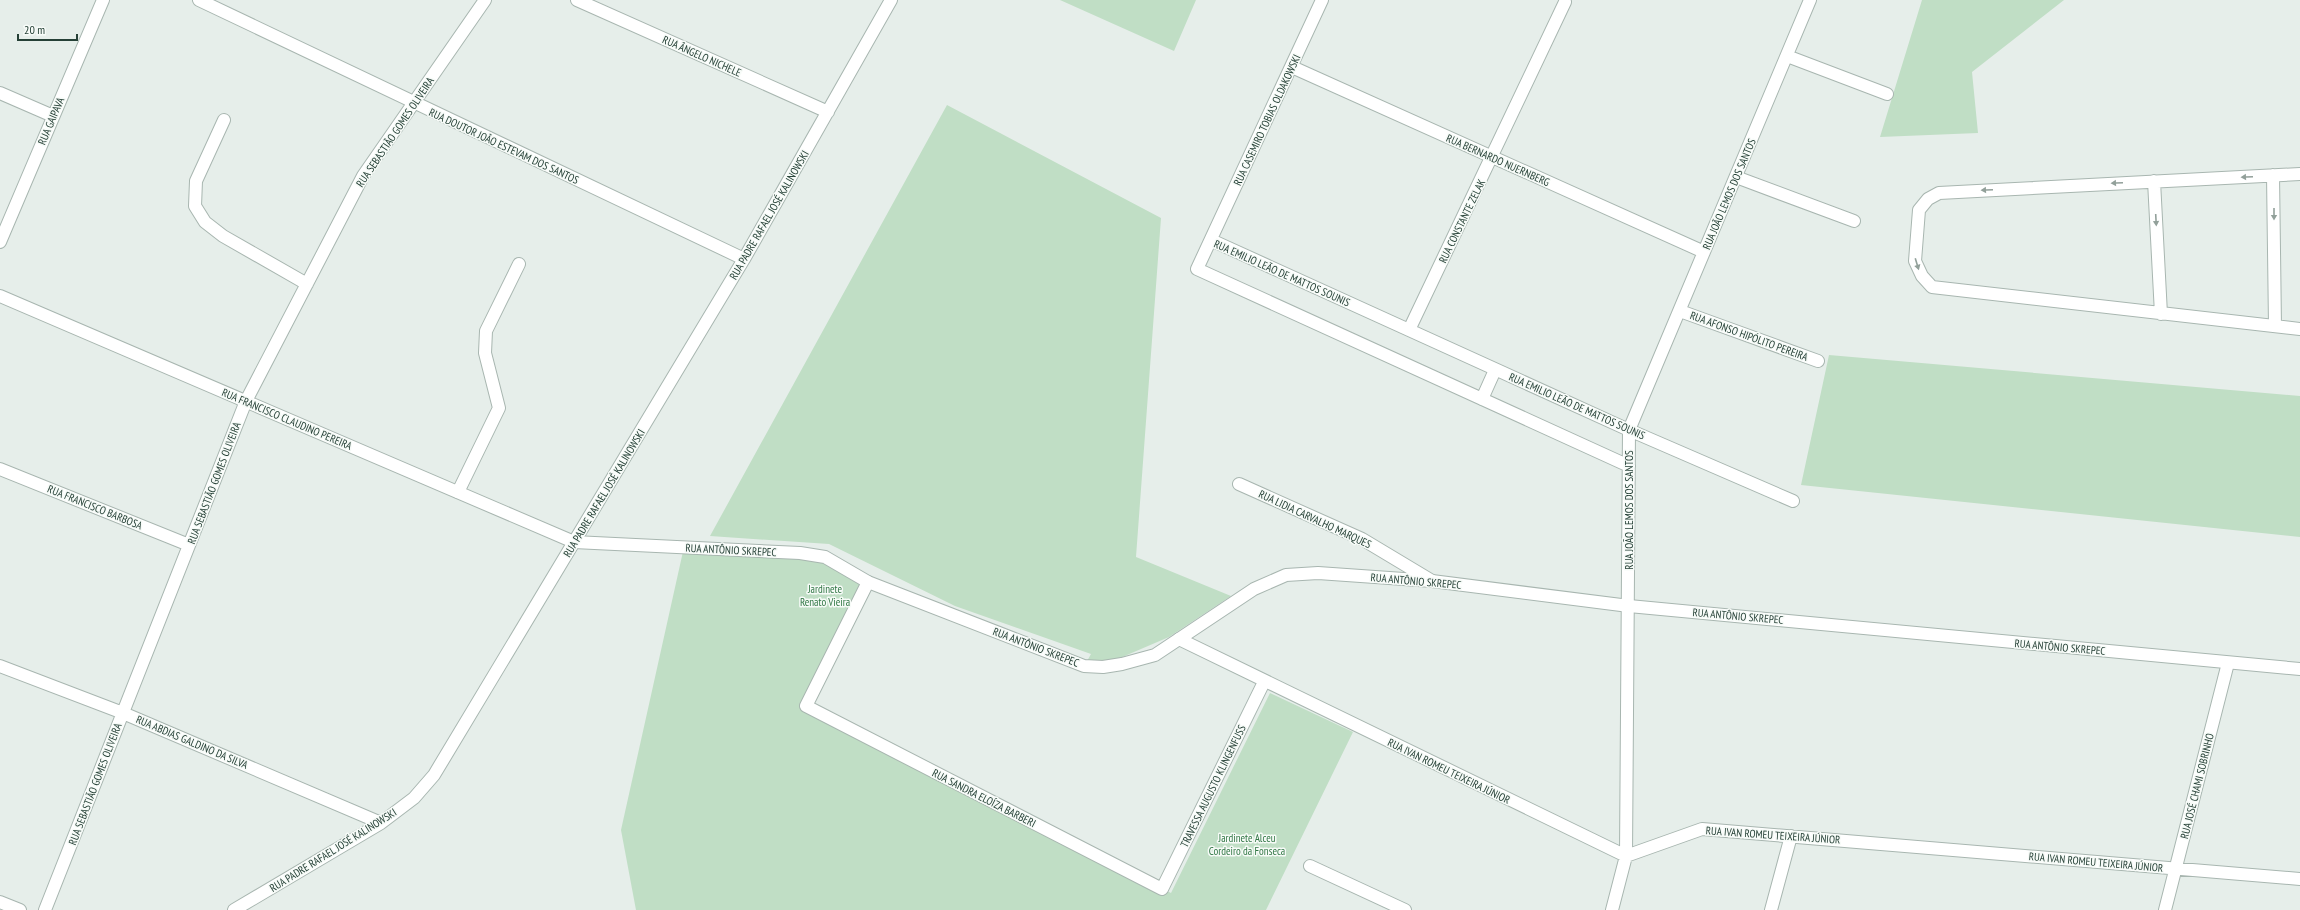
<svg xmlns="http://www.w3.org/2000/svg" width="2300" height="910" viewBox="0 0 2300 910" font-family="'PT Sans Narrow',sans-serif">
  <rect width="100%" height="100%" fill="#e6eeea"/>
  <path fill="#c0dec5" d="M1060,0H1196L1174,51Z
    M1922,0H2064L1972,72L1978,133L1880,137Z
    M947,105L1161,218L1136,557L1231,596L1169,637L1106,664L1086,663L1091,654L955,606L829,544L710,536Z
    M1829,355L2300,396V537L1801,485Z
    M684,547L825,557L868,582L807,706L1171,893L1270,693L1353,732L1266,910H636L621,830Z"/>
  <g fill="none" stroke-linecap="round" stroke-linejoin="round">
    <defs>
      <path id="minor" d="M199,0L744,259
        M577,0L828,112
        M1322,0L1197,269L1629,466
        M1787,56L1887,94
        M1292,67L1704,252
        M0,93L53,116
        M224,120L196,181L195,206L205,222L223,236L307,284
        M2300,174L1939,193L1928,199L1919,210L1915,261L1922,276L1932,287L2300,329
        M2273,175L2275,326
        M1736,177L1854,221
        M2154,181L2161,314
        M1211,240L1629,430L1793,501
        M0,242L103,0
        M1680,311L1818,361
        M1409,330L1565,2
        M1482,399L1495,370
        M0,469L189,545
        M1239,484L1362,539L1432,581
        M458,492L499,408L485,353L486,331L519,264
        M868,582L806,706L1162,889L1264,682
        M1179,639L1626,856L1702,829L2300,879
        M0,666L123,713L381,823
        M1310,866L1405,910
        M0,902L20,910
        M45,910L246,401L363,176L485,0
        M234,910L381,823L414,798L434,775L744,259L891,0
        M1612,910L1626,856L1629,430L1810,0
        M1771,910L1791,836
        M2165,910L2228,663"/>
      <path id="tertiary" d="M0,296L574,542L800,553L825,557L868,582L1084,666L1103,667L1122,664L1155,655L1254,589L1286,575L1318,573L1432,581L1629,606L2300,669"/>
    </defs>
    <use href="#minor" stroke="#a8b6b0" stroke-width="14"/>
    <use href="#tertiary" stroke="#a8b6b0" stroke-width="14"/>
    <use href="#minor" stroke="#fff" stroke-width="12"/>
    <use href="#tertiary" stroke="#fff" stroke-width="12"/>
  </g>
  <defs><path id="oneway-solid" d="M-6-.8H1V-3.2L6.5 0L1 3.2V.8H-6Z"/></defs>
  <g fill="#92a09a">
    <use href="#oneway-solid" transform="translate(2247 177) rotate(177)"/>
    <use href="#oneway-solid" transform="translate(2117 183) rotate(177)"/>
    <use href="#oneway-solid" transform="translate(1987 190) rotate(177)"/>
    <use href="#oneway-solid" transform="translate(2274 214) rotate(90)"/>
    <use href="#oneway-solid" transform="translate(2156 220) rotate(87)"/>
    <use href="#oneway-solid" transform="translate(1917 264) rotate(73)"/>
  </g>
  <g text-anchor="middle" stroke-width="3" stroke-linejoin="round" paint-order="stroke">
    <g font-size="11" fill="#254036" stroke="#f7fbf8">
      <text transform="translate(702 56) rotate(24)" y="4">RUA ÂNGELO NICHELE</text>
      <text transform="translate(1267 120) rotate(-65)" y="4">RUA CASEMIRO TOBIAS OLDAKOWSKI</text>
      <text transform="translate(51 121) rotate(-67)" y="4">RUA GAIPAVA</text>
      <text transform="translate(395 132) rotate(-56)" y="4">RUA SEBASTIÃO GOMES OLIVEIRA</text>
      <text transform="translate(504 146) rotate(25)" y="4">RUA DOUTOR JOÃO ESTEVAM DOS SANTOS</text>
      <text transform="translate(1498 160) rotate(24)" y="4">RUA BERNARDO NUERNBERG</text>
      <text transform="translate(1729 194) rotate(-67)" y="4">RUA JOÃO LEMOS DOS SANTOS</text>
      <text transform="translate(769 215) rotate(-60)" y="4">RUA PADRE RAFAEL JOSÉ KALINOWSKI</text>
      <text transform="translate(1462 221) rotate(-64)" y="4">RUA CONSTANTE ZELAK</text>
      <text transform="translate(1282 273) rotate(24)" y="4">RUA EMILIO LEÃO DE MATTOS SOUNIS</text>
      <text transform="translate(1749 336) rotate(20)" y="4">RUA AFONSO HIPÓLITO PEREIRA</text>
      <text transform="translate(1577 406) rotate(24)" y="4">RUA EMILIO LEÃO DE MATTOS SOUNIS</text>
      <text transform="translate(287 419) rotate(23)" y="4">RUA FRANCISCO CLAUDINO PEREIRA</text>
      <text transform="translate(214 483) rotate(-69)" y="4">RUA SEBASTIÃO GOMES OLIVEIRA</text>
      <text transform="translate(604 493) rotate(-59)" y="4">RUA PADRE RAFAEL JOSÉ KALINOWSKI</text>
      <text transform="translate(95 507) rotate(22)" y="4">RUA FRANCISCO BARBOSA</text>
      <text transform="translate(1629 510) rotate(-90)" y="4">RUA JOÃO LEMOS DOS SANTOS</text>
      <text transform="translate(1315 519) rotate(25)" y="4">RUA LIDIA CARVALHO MARQUES</text>
      <text transform="translate(731 550) rotate(3)" y="4">RUA ANTÔNIO SKREPEC</text>
      <text transform="translate(1416 581) rotate(5)" y="4">RUA ANTÔNIO SKREPEC</text>
      <text transform="translate(1738 616) rotate(5)" y="4">RUA ANTÔNIO SKREPEC</text>
      <text transform="translate(1036 647) rotate(21)" y="4">RUA ANTÔNIO SKREPEC</text>
      <text transform="translate(2060 647) rotate(5)" y="4">RUA ANTÔNIO SKREPEC</text>
      <text transform="translate(192 742) rotate(23)" y="4">RUA ABDIAS GALDINO DA SILVA</text>
      <text transform="translate(1449 771) rotate(26)" y="4">RUA IVAN ROMEU TEIXEIRA JÚNIOR</text>
      <text transform="translate(95 784) rotate(-69)" y="4">RUA SEBASTIÃO GOMES OLIVEIRA</text>
      <text transform="translate(1213 786) rotate(-64)" y="4">TRAVESSA AUGUSTO KLINGENFUSS</text>
      <text transform="translate(2197 786) rotate(-76)" y="4">RUA JOSÉ CHAMI SOBRINHO</text>
      <text transform="translate(984 798) rotate(27)" y="4">RUA SANDRA ELOÍZA BARBERI</text>
      <text transform="translate(1773 835) rotate(4)" y="4">RUA IVAN ROMEU TEIXEIRA JÚNIOR</text>
      <text transform="translate(333 850) rotate(-32)" y="4">RUA PADRE RAFAEL JOSÉ KALINOWSKI</text>
      <text transform="translate(2096 862) rotate(5)" y="4">RUA IVAN ROMEU TEIXEIRA JÚNIOR</text>
    </g>
    <g font-size="11" fill="#307644" stroke="#f7fbf8">
      <text x="825" y="593">Jardinete<tspan x="825" dy="13">Renato Vieira</tspan></text>
      <text x="1247" y="842">Jardinete Alceu<tspan x="1247" dy="13">Cordeiro da Fonseca</tspan></text>
    </g>
  </g>
  <path d="M18 34v6h59v-6" fill="none" stroke="#254036" stroke-width="2"/>
  <text x="24" y="34" font-size="12" fill="#254036" stroke="#f7fbf8" stroke-width="3" paint-order="stroke">20 m</text>
</svg>
